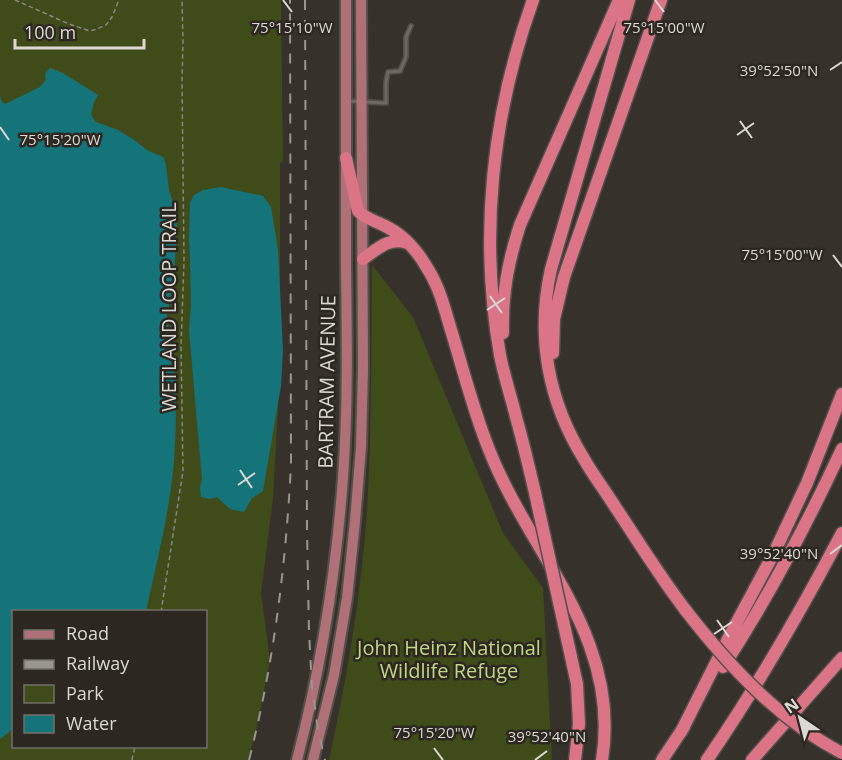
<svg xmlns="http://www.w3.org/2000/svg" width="842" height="760" viewBox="0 0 842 760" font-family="'Open Sans',sans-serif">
  <rect width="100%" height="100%" fill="#36322b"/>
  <path fill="#404b1a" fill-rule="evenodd" d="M0,0H281L283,162L280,163V374L273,498L261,593L270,660L256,731L248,760H0ZM14,612H206V746H14Z
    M372,265L413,317L503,533L543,588L552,760H329C347,678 361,596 367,512C372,430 371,347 372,265Z"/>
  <path fill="#15747a" d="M50,68L63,73L98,95L94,102L91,115L96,122L118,130L133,139L147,150L163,157L166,165L169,190L174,206L177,225L174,276L167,315L168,328L171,333V366L176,376C176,404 176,432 174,460C170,511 157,561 146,611L14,612L13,729L0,739V96L2,102L5,104L40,87L46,80L45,74Z
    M221,187L263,196L271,207L278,249L283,350L281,386L263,491L252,498L244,512L230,509L217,497L209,499L201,497L200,488L202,479L189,330L191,306L190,257L189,238L190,203L194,195L203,190Z"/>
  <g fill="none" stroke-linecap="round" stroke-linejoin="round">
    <defs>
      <path id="service" d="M348,101L386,103V82L388,72L400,71L406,57V37L411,26"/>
      <path id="primary" d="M297,760C321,668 336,573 343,478C348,408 347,338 346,268C346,179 346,89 346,0
        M313,760L334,675L347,598L355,521L361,447L363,370L361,0"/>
      <path id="motorway" d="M533,0C492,114 479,236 500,355C504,376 511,396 516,417C523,442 529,467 535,493
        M629,0L551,269C536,336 548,401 584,459C593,475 604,489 614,505C638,541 660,577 687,612
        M346,158L358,211C366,219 376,221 385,226C404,235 419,253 429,271C440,289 445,310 451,330C463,369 473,409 488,447C529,554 622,636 602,760
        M363,259C376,250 390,236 407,243
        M503,333C502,294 508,262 520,225L619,0
        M553,353L554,319L564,277L661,0
        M723,667C768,598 807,524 842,449
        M681,732L730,635L774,553L807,483L842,394
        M662,760L684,727
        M707,760C757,687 801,611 842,533
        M752,760L842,658"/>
    </defs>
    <use href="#service" stroke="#534f49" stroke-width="6"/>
    <use href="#primary" stroke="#534f49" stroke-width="14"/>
    <use href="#motorway" stroke="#534f49" stroke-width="15"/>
    <path stroke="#898680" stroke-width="1.5" stroke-dasharray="4.5 3" stroke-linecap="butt" d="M15,0L69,24L90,31L97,29L106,25L112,17L119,0
      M161,612L183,471L181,345L184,262L182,81L183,41L182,0
      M132,760L135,746"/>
    <use href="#service" stroke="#6d6960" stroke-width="3"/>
    <use href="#primary" stroke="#af7077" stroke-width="10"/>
    <use href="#motorway" stroke="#db7486" stroke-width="12"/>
    <path stroke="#99958f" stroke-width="2" stroke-dasharray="10 10" stroke-linecap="butt" d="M305,0L307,530L309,632L312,687L318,730L325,760
      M249,760C274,663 286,564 291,464L290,0"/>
    <defs>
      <path id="motorway-bridge" d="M535,493L577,684L579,724L575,760
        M687,612C729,666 779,720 842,753"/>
    </defs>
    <use href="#motorway-bridge" stroke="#534f49" stroke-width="15" stroke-linecap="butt"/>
    <use href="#motorway-bridge" stroke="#db7486" stroke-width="12"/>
  </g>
  <path fill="none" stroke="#dcd9d4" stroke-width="2" d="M283,0L292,12M655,0L664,12M830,70L842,62M740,121L752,138M0,127L9,140M737,135L754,123M833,255L842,267M490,296L502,313M487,310L505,298M240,470L252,488M238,485L255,473M830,554L842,545M717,620L729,637M714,634L732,622M434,748L443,760M535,760L547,751"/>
  <g text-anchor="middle" stroke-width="5" stroke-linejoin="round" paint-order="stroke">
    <g font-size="20" fill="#dcd9d4" stroke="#2c2821">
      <text transform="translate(169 307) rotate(-90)" y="7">WETLAND LOOP TRAIL</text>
      <text transform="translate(327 382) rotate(-89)" y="7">BARTRAM AVENUE</text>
    </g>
    <g font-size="20" fill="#c0d782" stroke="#2c2821">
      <text x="449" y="655">John Heinz National<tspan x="449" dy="23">Wildlife Refuge</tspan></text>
    </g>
  </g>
  <g font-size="15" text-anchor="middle" fill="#dcd9d4" stroke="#2c2821" stroke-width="5" stroke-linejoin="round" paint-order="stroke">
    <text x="664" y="33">75°15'00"W</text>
    <text x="292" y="33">75°15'10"W</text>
    <text x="779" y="76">39°52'50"N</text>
    <text x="60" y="145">75°15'20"W</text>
    <text x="782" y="260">75°15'00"W</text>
    <text x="779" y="559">39°52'40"N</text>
    <text x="434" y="738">75°15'20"W</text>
    <text x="547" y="742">39°52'40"N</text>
  </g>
  <rect x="12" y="610" width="195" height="138" fill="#2c2821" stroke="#726f69" stroke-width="1.5"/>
  <rect x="24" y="630" width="30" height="9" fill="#af7077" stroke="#726f69" stroke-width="1.5"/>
  <text x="66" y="640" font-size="18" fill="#dcd9d4">Road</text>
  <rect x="24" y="660" width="30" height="9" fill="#99958f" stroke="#726f69" stroke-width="1.5"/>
  <text x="66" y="670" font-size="18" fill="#dcd9d4">Railway</text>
  <rect x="24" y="685" width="30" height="18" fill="#404b1a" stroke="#726f69" stroke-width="1.5"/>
  <text x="66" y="700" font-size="18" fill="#dcd9d4">Park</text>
  <rect x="24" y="715" width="30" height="18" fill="#15747a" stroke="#726f69" stroke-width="1.5"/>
  <text x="66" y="730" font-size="18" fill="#dcd9d4">Water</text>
  <g transform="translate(800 718) rotate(325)" stroke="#2c2821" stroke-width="4.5" paint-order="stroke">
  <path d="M0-4.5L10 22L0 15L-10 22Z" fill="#dcd9d4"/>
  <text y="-9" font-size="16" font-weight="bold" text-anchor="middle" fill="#dcd9d4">N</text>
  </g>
  <path d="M15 39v9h129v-9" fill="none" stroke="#dcd9d4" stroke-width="3"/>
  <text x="24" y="39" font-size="18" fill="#dcd9d4" stroke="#2c2821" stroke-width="4.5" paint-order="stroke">100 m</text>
</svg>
